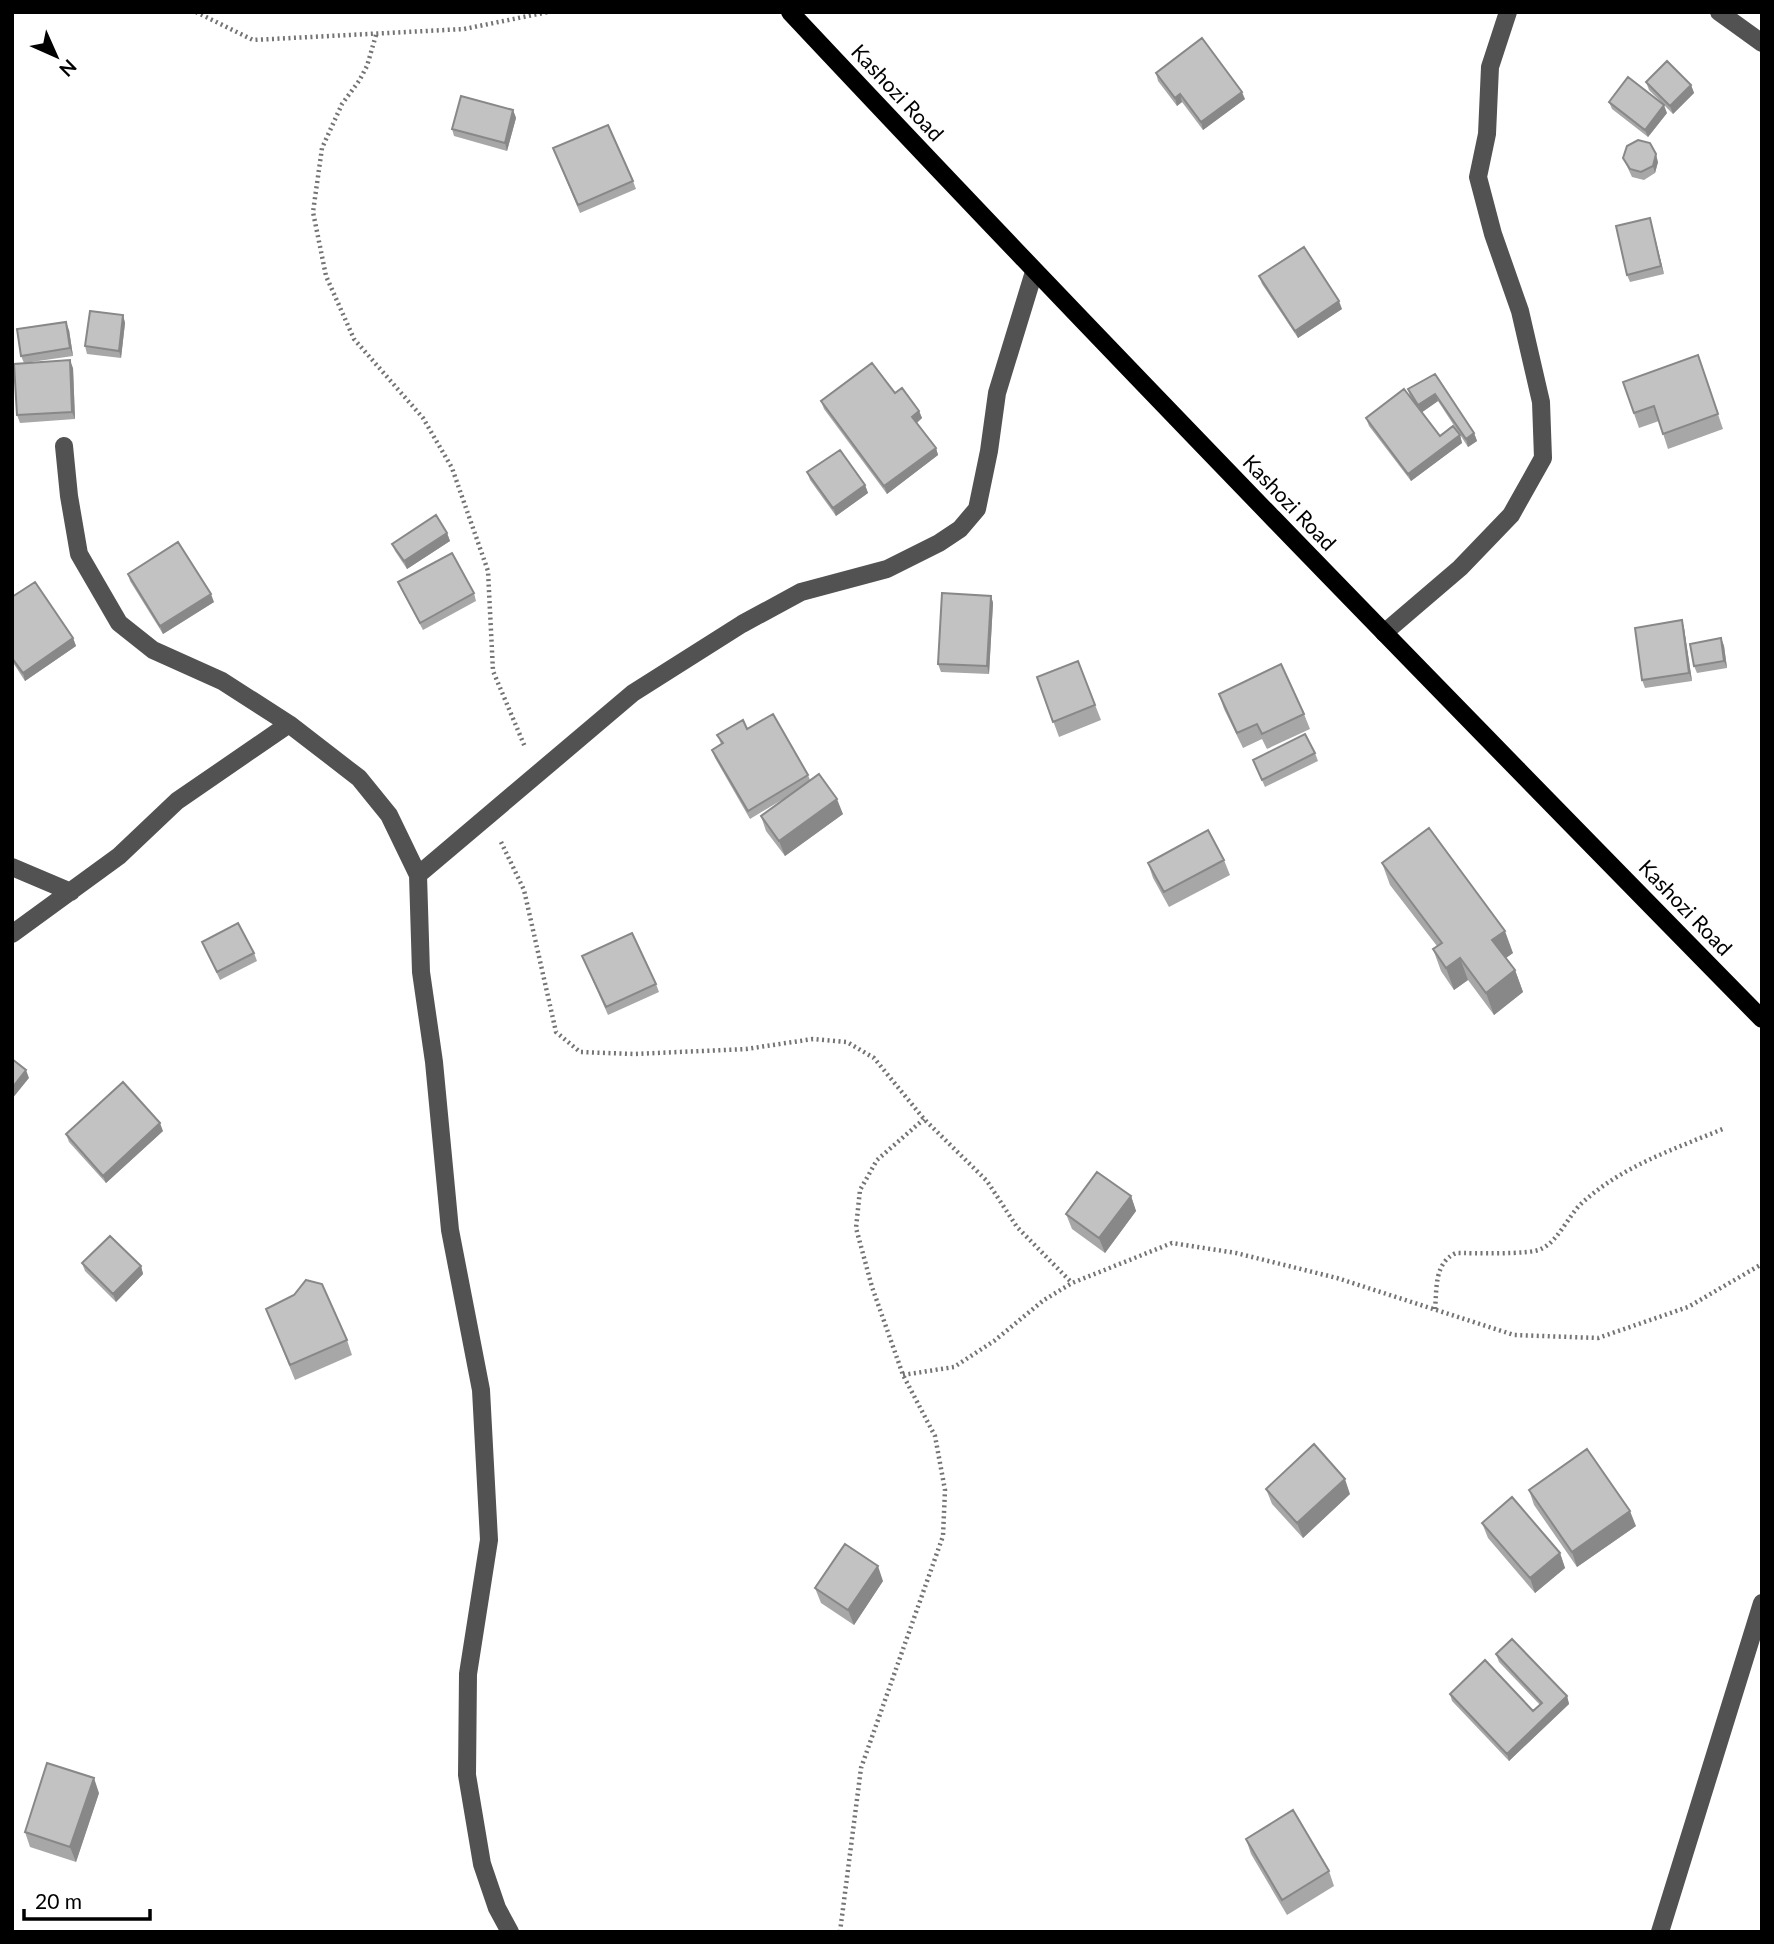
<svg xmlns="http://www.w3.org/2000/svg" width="1774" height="1944" viewBox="0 0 1774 1944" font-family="Lato,sans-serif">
  <rect width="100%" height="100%" fill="#fff"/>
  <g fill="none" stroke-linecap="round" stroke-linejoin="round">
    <path stroke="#747474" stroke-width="4.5" stroke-dasharray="2 3.5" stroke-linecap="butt" d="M196,12L253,40L464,29L548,12
      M376,35L367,66L359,81L342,104L322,148L313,212L326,276L354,339L423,418L452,468L488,571L493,671L525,747
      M501,842L524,890L556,1032L580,1052L634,1054L746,1049L813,1039L847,1042L874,1058L924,1119L987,1181L1017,1227L1072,1283
      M1435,1309C1437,1288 1434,1263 1456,1253C1472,1253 1530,1255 1541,1249C1559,1241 1568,1215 1583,1202C1624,1165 1675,1149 1725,1128
      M903,1375L954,1367L994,1341L1044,1300L1072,1283L1172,1243L1236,1253L1337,1278L1514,1335L1598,1338L1688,1307L1762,1264
      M840,1932L861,1768L943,1536L945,1490L935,1436L903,1375L872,1287L856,1228L860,1190L877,1160L924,1119"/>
    <path stroke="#525252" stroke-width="18" d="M1719,12L1762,43
      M64,446L69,496L79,554L119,623L153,650L222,681L289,724L359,778L389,815L418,875L421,972L434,1062L450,1230L481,1390L489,1540L468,1674L467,1775L482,1864L497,1908L510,1932
      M1384,633L1460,568L1511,515L1543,458L1541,402L1520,311L1493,234L1478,177L1487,134L1490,67L1508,12
      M12,867L71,892
      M418,875L633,693L742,624L801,592L887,569L939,543L960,529L977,509L989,451L997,393L1034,272
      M12,934L119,856L177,801L289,724
      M1660,1932L1762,1603"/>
    <path stroke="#000" stroke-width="18" d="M790,12C1109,352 1435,686 1762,1019"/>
  </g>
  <path fill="#a7a7a7" d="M1156,73L1245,99L1203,130L1182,102L1177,106L1158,81Z
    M1646,82L1691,85L1694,93L1673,114L1649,90Z
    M1609,102L1667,113L1648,137L1612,109Z
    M513,110L516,118L507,151L454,136L452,129Z
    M556,156L633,181L636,189L580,213Z
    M1623,158L1658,162L1655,173L1644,180L1632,177Z
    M1650,218L1664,274L1630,282L1627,275Z
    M1259,276L1342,309L1298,338L1262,284Z
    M123,315L125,323L121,358L87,354L85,346Z
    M69,330L73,356L24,363L21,356Z
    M1698,355L1723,429L1668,449L1659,421L1639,428L1623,382Z
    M73,368L75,419L20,423L17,415Z
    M1435,374L1474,433L1477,441L1468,447L1438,401L1422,412L1440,436L1460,435L1462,443L1411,481L1369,426L1366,418L1418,407L1410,397L1408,389Z
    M895,393L919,411L922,418L917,423L936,448L938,455L887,494L824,409L821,401Z
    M807,472L865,485L868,493L836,516L810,480Z
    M447,533L450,541L407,569L395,551L392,544Z
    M128,574L214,602L163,634L130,581Z
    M398,582L474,593L476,601L423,630L401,589Z
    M991,596L993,603L989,674L941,672L938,664Z
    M12,597L73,638L76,646L25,681L12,661Z
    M1682,620L1684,628L1692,681L1645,688L1642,680Z
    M1721,638L1724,646L1727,668L1697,673L1694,666Z
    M1078,661L1101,720L1059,737L1037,677Z
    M1219,694L1304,714L1310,729L1267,749L1262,739L1243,748L1224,709Z
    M747,729L808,775L810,780L843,814L785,856L766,831L761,816L785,798L750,819L715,758L712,750L721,744L717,735Z
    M1315,753L1318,761L1265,787L1253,760Z
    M1224,860L1230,875L1169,907L1153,878L1148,863Z
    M1382,863L1513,953L1506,958L1515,970L1523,992L1494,1015L1468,980L1454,990L1441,971L1433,949L1437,946L1390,885Z
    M202,942L254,953L257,961L220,980Z
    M582,956L656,984L659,992L608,1015Z
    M163,1131L106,1183L69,1142L66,1134Z
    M1131,1196L1136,1211L1105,1253L1072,1229L1066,1214Z
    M82,1263L141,1266L143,1274L116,1302L85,1271Z
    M266,1309L347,1340L352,1355L295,1380Z
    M1266,1489L1350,1494L1303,1538L1272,1504Z
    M1529,1490L1636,1526L1577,1567L1534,1505Z
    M1482,1523L1560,1553L1565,1568L1535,1593L1488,1538Z
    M883,1581L854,1625L821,1603L815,1588Z
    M1496,1654L1567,1696L1569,1704L1509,1761L1452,1701L1450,1694L1533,1711L1540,1705L1499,1662Z
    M99,1793L76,1862L30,1847L25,1832Z
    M1246,1839L1329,1871L1334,1886L1287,1915L1251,1854Z"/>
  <path fill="#888" d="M1691,85L1694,93L1673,114L1670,106Z
    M1242,92L1245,99L1203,130L1201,122Z
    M1180,94L1182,102L1177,106L1175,98Z
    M1664,105L1667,113L1648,137L1645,130Z
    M513,110L516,118L507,151L505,143Z
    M1656,154L1658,162L1655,173L1653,166Z
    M1650,218L1664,274L1661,266Z
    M1339,301L1342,309L1298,338L1295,331Z
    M123,315L125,323L121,358L119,351Z
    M66,322L69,330L73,356L70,348Z
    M70,360L73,368L75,419L72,412Z
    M1435,394L1438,401L1421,413L1418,405Z
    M919,411L922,418L915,424L912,417Z
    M1474,433L1477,441L1468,447L1466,439Z
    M1460,435L1462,443L1411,481L1408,474Z
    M936,448L938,455L887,494L884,486Z
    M865,485L868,493L836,516L833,508Z
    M447,533L450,541L407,569L404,561Z
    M211,594L214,602L163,634L160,626Z
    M991,596L993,603L989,674L987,666Z
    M1682,620L1684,628L1692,681L1689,673Z
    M73,638L76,646L25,681L23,673Z
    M1721,638L1724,646L1727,668L1724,661Z
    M837,799L843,814L785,856L779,841Z
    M1505,931L1513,953L1500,962L1492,940Z
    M1460,958L1468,980L1454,990L1446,968Z
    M1515,970L1523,992L1494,1015L1486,993Z
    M26,1070L29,1078L12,1099V1088Z
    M160,1123L163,1131L106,1183L103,1176Z
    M1131,1196L1136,1211L1105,1253L1099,1238Z
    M141,1266L143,1274L116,1302L113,1294Z
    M1345,1479L1350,1494L1303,1538L1297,1523Z
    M1630,1511L1636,1526L1577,1567L1572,1552Z
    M1560,1553L1565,1568L1535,1593L1530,1578Z
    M878,1566L883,1581L854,1625L848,1610Z
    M1567,1696L1569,1704L1509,1761L1507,1754Z
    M94,1778L99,1793L76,1862L70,1847Z"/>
  <path fill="#c2c2c2" stroke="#888" stroke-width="2" d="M1202,38L1242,92L1201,122L1180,94L1175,98L1156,73Z
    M1667,61L1691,85L1670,106L1646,82Z
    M1628,77L1664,105L1645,130L1609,102Z
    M461,96L513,110L505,143L452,129Z
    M608,125L633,181L578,205L553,148Z
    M1638,140L1650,143L1656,154L1653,166L1641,172L1630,169L1623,158L1627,146Z
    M1650,218L1661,266L1627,275L1616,226Z
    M1304,247L1339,301L1295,331L1259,276Z
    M90,311L123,315L119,351L85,346Z
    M66,322L70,348L21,356L17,329Z
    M1698,355L1718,414L1663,434L1654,406L1634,413L1623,382Z
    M70,360L72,412L17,415L14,364Z
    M872,363L895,393L902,388L919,411L912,417L936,448L884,486L821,401Z
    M1435,374L1474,433L1466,439L1435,394L1418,405L1408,389Z
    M1404,389L1440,436L1453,426L1460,435L1408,474L1366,418Z
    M840,450L865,485L833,508L807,472Z
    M436,515L447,533L404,561L392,544Z
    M178,542L211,594L160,626L128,574Z
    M452,553L474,593L420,623L398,582Z
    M35,582L73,638L23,673L12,658V597Z
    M942,593L991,596L987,666L938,664Z
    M1682,620L1689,673L1642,680L1635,628Z
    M1721,638L1724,661L1694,666L1690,644Z
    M1078,661L1095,705L1053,722L1037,677Z
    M1281,664L1304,714L1262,734L1257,724L1237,733L1219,694Z
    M773,714L808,775L748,811L712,750L723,743L717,735L743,720L747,729Z
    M1305,734L1315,753L1262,780L1253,760Z
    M819,774L837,799L779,841L761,816Z
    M1429,828L1505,931L1492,940L1515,970L1486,993L1460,958L1446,968L1433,949L1442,943L1382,863Z
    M1208,830L1224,860L1164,892L1148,863Z
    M238,923L254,953L217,972L202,942Z
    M632,933L656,984L606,1007L582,956Z
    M12,1059L26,1070L12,1088Z
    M123,1082L160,1123L103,1176L66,1134Z
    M1097,1172L1131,1196L1099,1238L1066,1214Z
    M110,1236L141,1266L113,1294L82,1263Z
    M306,1280L322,1284L347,1340L290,1365L266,1309L294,1295Z
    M1314,1444L1345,1479L1297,1523L1266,1489Z
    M1587,1449L1630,1511L1572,1552L1529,1490Z
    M1512,1497L1560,1553L1530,1578L1482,1523Z
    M845,1544L878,1566L848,1610L815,1588Z
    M1512,1639L1567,1696L1507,1754L1450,1694L1485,1660L1533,1711L1542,1703L1496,1654Z
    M47,1763L94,1778L70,1847L25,1832Z
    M1293,1810L1329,1871L1282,1900L1246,1839Z"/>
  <g text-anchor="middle" stroke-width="5" stroke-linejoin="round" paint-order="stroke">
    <g font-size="21" fill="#000" stroke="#fff">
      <text transform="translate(897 93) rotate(47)" y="7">Kashozi Road</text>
      <text transform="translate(1289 503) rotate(46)" y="7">Kashozi Road</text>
      <text transform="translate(1685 908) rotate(46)" y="7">Kashozi Road</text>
    </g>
  </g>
  <rect width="1774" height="1944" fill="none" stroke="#000000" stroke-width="28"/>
  <g transform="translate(56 56) rotate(135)" stroke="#ffffff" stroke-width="5" paint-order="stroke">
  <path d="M0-5L12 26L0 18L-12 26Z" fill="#000000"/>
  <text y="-10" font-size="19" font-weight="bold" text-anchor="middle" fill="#000000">N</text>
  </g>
  <path d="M24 1909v10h126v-10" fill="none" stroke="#000000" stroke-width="3.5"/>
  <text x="35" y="1909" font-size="21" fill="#000000" stroke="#ffffff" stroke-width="5" paint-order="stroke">20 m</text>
</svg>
